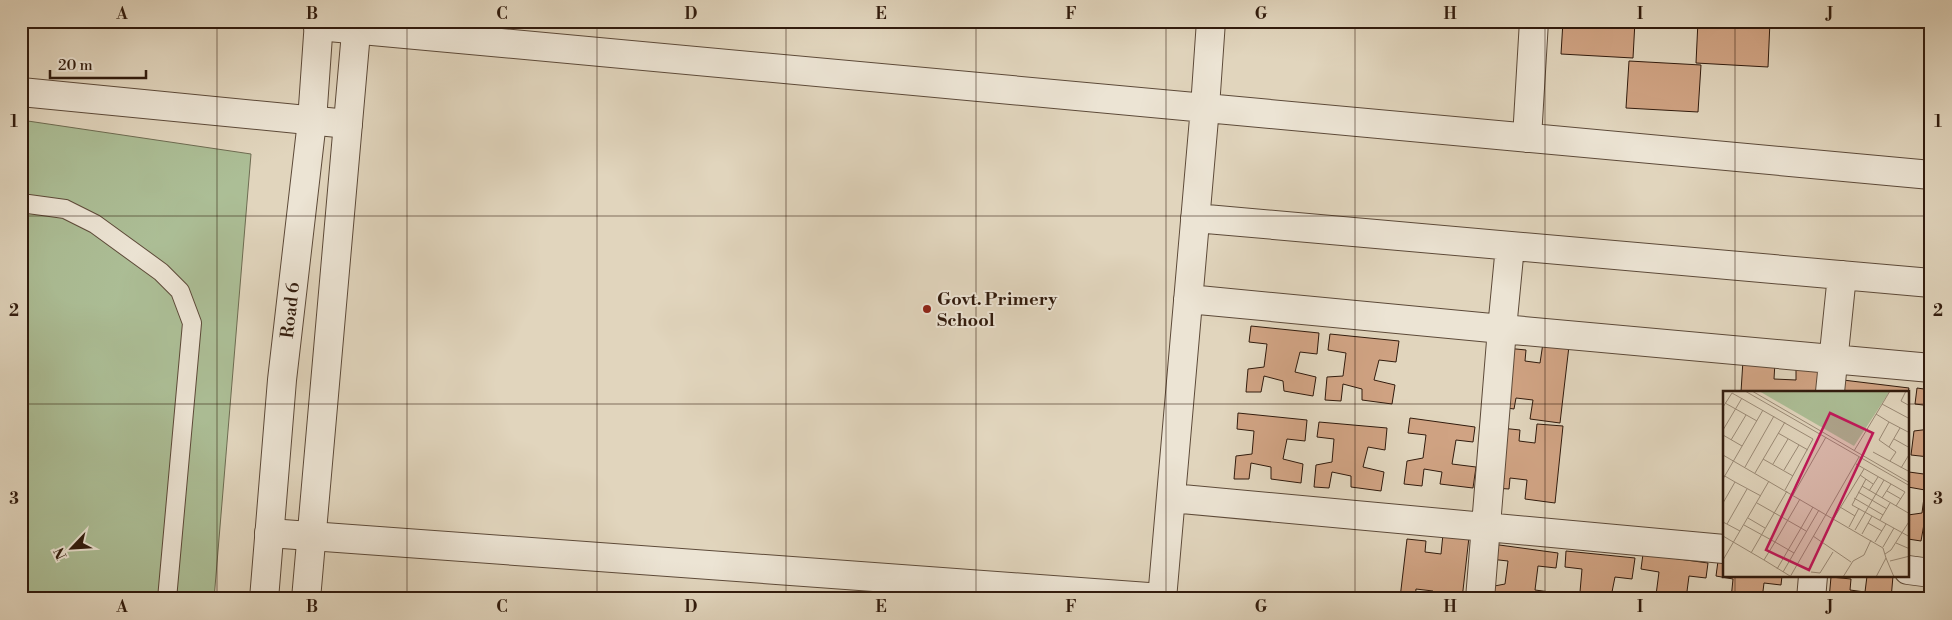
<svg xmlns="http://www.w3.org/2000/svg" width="1952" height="620" viewBox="0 0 1952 620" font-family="'Libre Bodoni',serif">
  <rect width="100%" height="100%" fill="#e1d5bd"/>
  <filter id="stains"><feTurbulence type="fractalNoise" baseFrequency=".004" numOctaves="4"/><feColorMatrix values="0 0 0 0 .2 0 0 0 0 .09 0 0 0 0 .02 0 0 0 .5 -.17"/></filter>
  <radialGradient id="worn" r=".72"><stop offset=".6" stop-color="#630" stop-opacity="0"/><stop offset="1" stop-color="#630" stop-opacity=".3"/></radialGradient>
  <path fill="#acbe96" stroke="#6e6c52" d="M21,120L251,154L214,599H21Z"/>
  <path fill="#d0a383" stroke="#311b0d" d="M1563,21H1635L1633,58L1561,54Z
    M1698,21H1770L1768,67L1696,63Z
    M1629,61L1701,65L1698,112L1626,108Z
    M1251,326L1319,333L1317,354L1300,352L1295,372L1316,377L1313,396L1284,391L1283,381L1264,376L1261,392H1246L1248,369L1264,367L1267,344L1249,342Z
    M1330,334L1399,341L1396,362L1379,360L1374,380L1395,385L1392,404L1362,400V389L1343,384L1341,401L1325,400L1327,377L1343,376L1346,353L1328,350Z
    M1543,343L1569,346L1560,423L1530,419L1533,400L1516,398L1514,409L1500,407L1506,348L1526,350L1525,361L1540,363Z
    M1743,360L1775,362L1774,379L1796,380V362L1823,364L1821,392H1741Z
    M1843,380L1909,388L1908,392H1842Z
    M1917,388L1931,390V406L1915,404Z
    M1238,413L1307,420L1305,441L1287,439L1283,459L1303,464L1301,483L1271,479V467L1251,463L1249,479H1234L1236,456L1252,454L1254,431L1237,429Z
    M1410,418L1475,427L1473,442L1456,440L1452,464L1476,467L1473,488L1440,484L1442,472L1424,469L1422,486L1404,484L1407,461L1423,458L1426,435L1408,433Z
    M1319,422L1387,428L1385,450L1368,447L1363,467L1384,472L1381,491L1351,487V476L1332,472L1329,488L1314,487L1316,465L1332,462L1334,439L1317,437Z
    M1931,423L1929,457L1911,455L1914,431L1930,429Z
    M1537,424L1563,426L1555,503L1525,499L1527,480L1510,478L1509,489L1494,488L1501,428L1520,430L1519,441L1535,443Z
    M1909,472L1931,475V525L1924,524L1921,541L1908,539V515L1922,513L1925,490L1908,487Z
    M1443,534L1469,537L1462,599H1432L1433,591L1416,589L1415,599L1400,598L1407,539L1426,541L1425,552L1441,554Z
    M1492,544L1558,553L1556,568L1538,566L1535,590L1558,593L1557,599H1524L1507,596L1506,599H1488L1489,587L1505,584L1508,561L1490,559Z
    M1566,551L1635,558L1632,579L1615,577L1611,597L1619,599H1563L1564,594L1580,592L1582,569L1565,567Z
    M1643,554L1708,563L1706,578L1689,576L1686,599H1640V597L1656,595L1659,572L1641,569Z
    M1718,561L1724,562V576H1782L1781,585L1764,583L1762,599H1731L1733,579L1716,576Z
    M1867,576H1893L1891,599H1829L1831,577L1851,579L1850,590L1865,592Z"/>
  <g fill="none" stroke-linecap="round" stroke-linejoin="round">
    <defs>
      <path id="service" d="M21,203L65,209L95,224L161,272L180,291L192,323L167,599"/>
      <path id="minor" d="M318,26L1931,175
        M21,92L348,124
        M1527,138L1534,21
        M1195,218L1931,283
        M1510,246L1502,329L1931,368
        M1188,299L1502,329L1480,599
        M1830,392L1842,275
        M1171,498L1724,549
        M269,533L1162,598
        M1908,570L1931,573
        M1162,599L1205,107L1211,21
        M1811,599L1813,576"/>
      <g id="tertiary">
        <path id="s1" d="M264,599L282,380L312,121L319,21"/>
        <path d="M306,599L357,21"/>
      </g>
    </defs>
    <use href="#service" stroke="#5d4a39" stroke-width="20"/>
    <use href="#minor" stroke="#5d4a39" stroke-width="30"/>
    <use href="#tertiary" stroke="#5d4a39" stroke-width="30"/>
    <use href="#service" stroke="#ece4d4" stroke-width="18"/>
    <use href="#minor" stroke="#ece4d4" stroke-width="28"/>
    <use href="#tertiary" stroke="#ece4d4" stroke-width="28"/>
  </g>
  <path fill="none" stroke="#311b0d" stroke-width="1" stroke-opacity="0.55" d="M217,21V599M407,21V599M597,21V599M786,21V599M976,21V599M1166,21V599M1355,21V599M1545,21V599M1735,21V392M21,216H1931M21,404H1724M1908,404H1931M1735,576V599"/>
  <circle fill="#8f2418" stroke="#ece4d4" stroke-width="2" cx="927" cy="309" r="5"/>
  <g text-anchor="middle" stroke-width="4" stroke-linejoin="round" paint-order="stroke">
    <g font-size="18" font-weight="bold" fill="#311b0d" stroke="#ece4d4" text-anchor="start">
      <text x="937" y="305">Govt. Primery<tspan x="937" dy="21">School</tspan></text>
    </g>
    <g font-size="18" fill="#311b0d" stroke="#ece4d4">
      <text dy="6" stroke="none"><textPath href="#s1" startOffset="290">Road 6</textPath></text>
    </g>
  </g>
  <g transform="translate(1723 391)">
    <rect width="186" height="186" fill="#e1d5bd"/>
    <path d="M36,0H167L131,55Z" fill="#acbe96"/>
    <path fill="none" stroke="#9b8b77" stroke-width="1" d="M22,0L187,95M29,0L187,92M183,0L178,10L187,15M2,12L34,30M159,13L187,28M0,16L9,2L90,48L62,99M153,23L166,31M0,39L19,7M55,42L85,59M0,44L19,55M171,48L187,57M8,49L23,24M166,56L177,37M131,60L167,0M150,61L187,81M0,64L160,157L163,167L153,186M40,68L70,85M167,70L173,61L156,49L166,31L187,42M50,73L65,48M133,73L182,101L173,115M22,76L51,25M178,77L187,62M61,79L76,54M32,82L62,31M0,84L12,91L0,112M137,84L150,93M0,88L40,19M143,88L129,114L187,146M12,91L38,105M139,95L187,123M146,100L155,86M164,100L178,108M135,101L164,118M70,104L103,46M131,107L160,124M159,107L168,93M34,112L78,137L90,116M117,116L132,125M25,127L42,137M111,127L141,78M157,129L167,112M0,131L17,140M145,132L159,140M4,133L24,98M21,134L52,151L77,108M126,136L136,117M132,139L161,89M139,143L149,125M0,145L41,169M90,145L128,171M152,151L163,133M173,152L187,158M160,156L171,137M28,162L64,100M162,163L168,159L187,129M163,167L171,186M0,169L46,90M167,170L187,165M54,178L78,137L83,140M60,181L96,119M88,181L97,182L110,161M67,185L41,169L52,151L71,162M67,186L136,66M120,186L130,170L141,164L148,149"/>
    <path fill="#c2185b" fill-opacity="0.15" stroke="#c2185b" stroke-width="2.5" d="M107,22L150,42L86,179L43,159Z"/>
    <rect width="186" height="186" fill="none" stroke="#311b0d" stroke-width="2.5"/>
  </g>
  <rect width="1952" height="620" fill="none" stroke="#e1d5bd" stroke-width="55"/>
  <g transform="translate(72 548) rotate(245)" stroke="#ece4d4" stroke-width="4" paint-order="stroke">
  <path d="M0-4L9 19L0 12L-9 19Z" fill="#311b0d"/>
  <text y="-8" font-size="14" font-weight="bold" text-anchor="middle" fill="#311b0d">N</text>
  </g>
  <path d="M50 70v8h96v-8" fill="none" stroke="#311b0d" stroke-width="2.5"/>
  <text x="58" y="70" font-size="15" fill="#311b0d" stroke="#ece4d4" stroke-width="4" paint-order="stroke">20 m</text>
  <rect x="28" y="28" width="1896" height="564" fill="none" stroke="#311b0d" stroke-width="2"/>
  <g font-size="16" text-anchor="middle" font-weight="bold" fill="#311b0d">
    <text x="122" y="19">A</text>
    <text x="312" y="19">B</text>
    <text x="502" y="19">C</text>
    <text x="691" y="19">D</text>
    <text x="881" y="19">E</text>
    <text x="1071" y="19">F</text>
    <text x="1261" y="19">G</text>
    <text x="1450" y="19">H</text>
    <text x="1640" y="19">I</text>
    <text x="1830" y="19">J</text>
    <text x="14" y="127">1</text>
    <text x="1938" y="127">1</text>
    <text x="14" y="316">2</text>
    <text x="1938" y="316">2</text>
    <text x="14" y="504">3</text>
    <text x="1938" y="504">3</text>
    <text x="122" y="612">A</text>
    <text x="312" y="612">B</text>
    <text x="502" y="612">C</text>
    <text x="691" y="612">D</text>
    <text x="881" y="612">E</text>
    <text x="1071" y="612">F</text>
    <text x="1261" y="612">G</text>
    <text x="1450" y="612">H</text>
    <text x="1640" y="612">I</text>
    <text x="1830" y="612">J</text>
  </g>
  <rect width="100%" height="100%" filter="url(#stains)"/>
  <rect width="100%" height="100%" fill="url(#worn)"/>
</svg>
